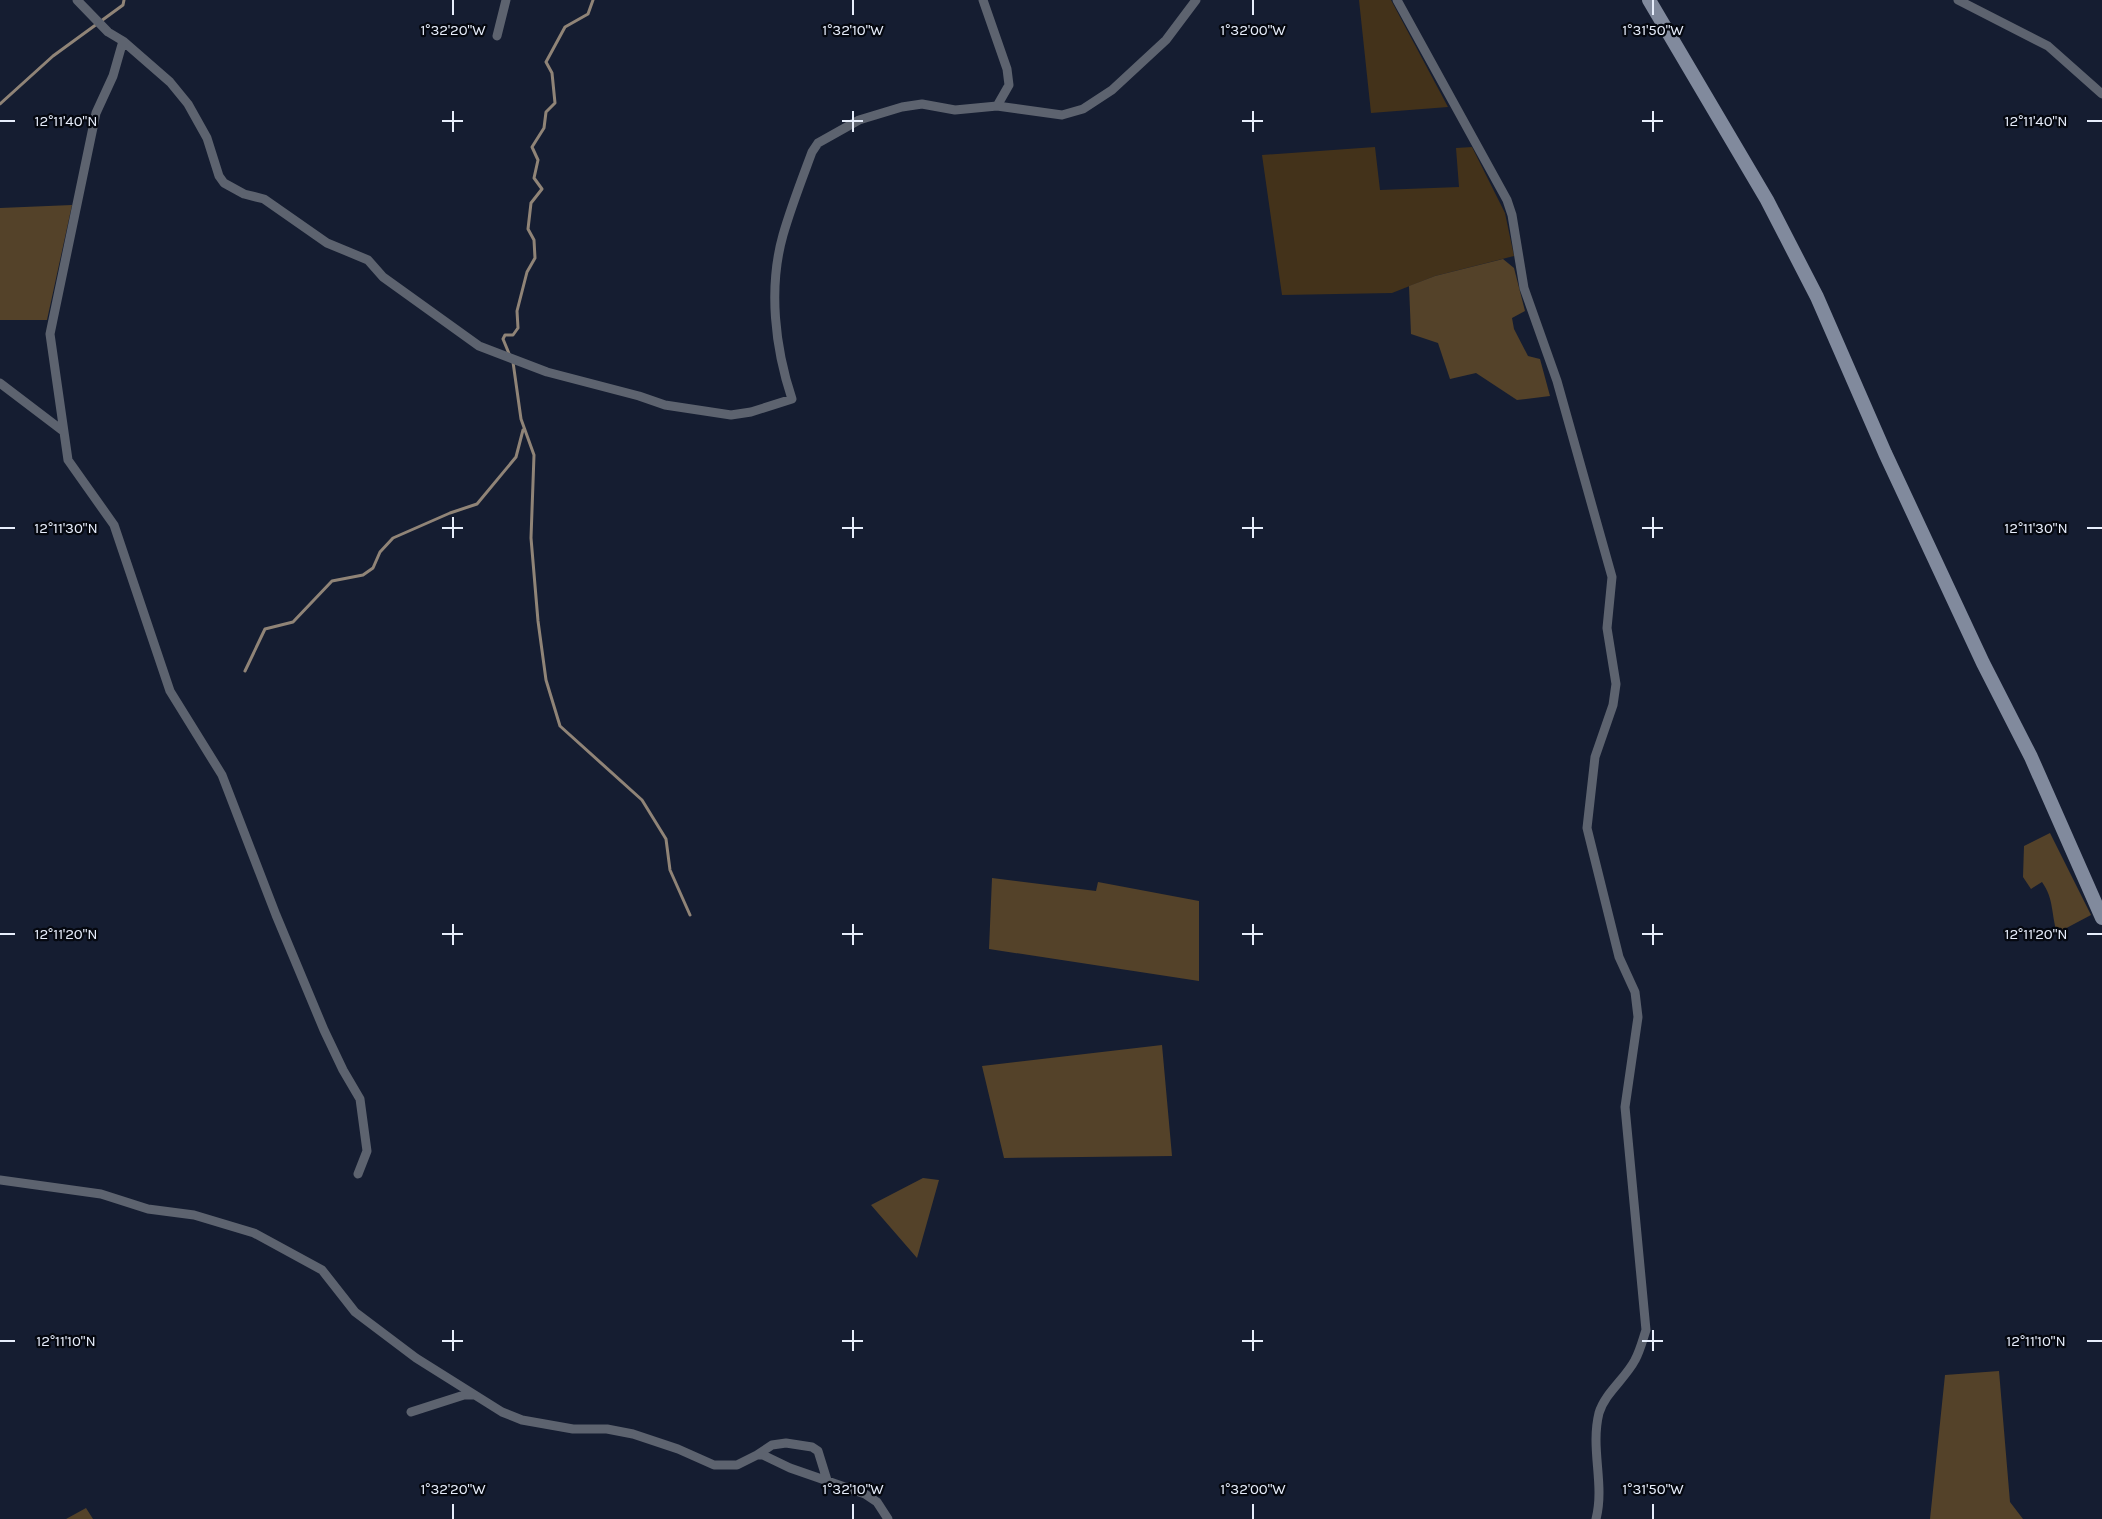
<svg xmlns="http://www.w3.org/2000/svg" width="2102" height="1519" viewBox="0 0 2102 1519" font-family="Karla,sans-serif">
  <rect width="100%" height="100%" fill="#151d31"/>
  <path fill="#43321a" d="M1359,0H1391L1448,107L1371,113Z
    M1375,147L1380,190L1459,187L1456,148L1472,147L1505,213L1514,256L1435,276L1392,293L1282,295L1262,155Z"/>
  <path fill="#544229" d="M72,205L47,320H0V208Z
    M1503,259L1514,268L1525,311L1512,318L1514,329L1528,356L1540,359L1550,396L1517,400L1476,373L1450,379L1438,343L1411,334L1409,286L1435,276Z
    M2050,833L2091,915L2057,933C2051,913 2054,899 2042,882L2031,889L2023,877L2024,846Z
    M992,878L1096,891L1098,882L1199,901V981L989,949Z
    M1162,1045L1172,1156L1004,1158L982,1066Z
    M923,1178L939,1180L917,1258L871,1205Z
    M1999,1371L2010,1502L2023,1519H1930L1945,1375Z
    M86,1508L93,1519H66Z"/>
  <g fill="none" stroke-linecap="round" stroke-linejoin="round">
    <path stroke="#908477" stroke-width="3" d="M0,104L53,56L123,5L124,0
      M510,356L503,339L505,335H513L518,328L517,311L527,272L535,258L534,240L528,229L531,203L542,189L534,178L538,160L532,147L544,128L546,112L555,103L552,73L546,62L565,27L588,14L593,0
      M513,362L521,419L534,455L531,538L538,621L546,680L560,726L642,800L666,839L670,870L690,915
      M245,671L265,629L293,622L332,581L363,575L373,568L380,552L393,538L450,513L477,504L516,457L523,430"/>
    <path stroke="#5d636f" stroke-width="9" d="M77,0L108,32L123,41L170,82L188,104L207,138L219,176L224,183L244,194L264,199L327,243L368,260L383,277L479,346L547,372L639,396L665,405L731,415L751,412L792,399C775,348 768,288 783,235C791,207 802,179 812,152L818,143L859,120L902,107L922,104L955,110L997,106L1062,115L1083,109L1112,90L1166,40L1196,0
      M983,0L1007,69L1009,85L997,106
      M1397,0L1507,200L1512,215L1524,288L1557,381L1612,577L1607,628L1616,684L1613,705L1595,757L1587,828L1619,957L1635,992L1638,1017L1625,1107L1646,1330C1643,1339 1640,1351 1635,1360C1625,1379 1605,1393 1599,1413C1590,1449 1605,1484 1596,1519
      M1958,0L2048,46L2102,94
      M497,36L506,0
      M123,41L113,76L96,113L50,334L68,460L114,525L170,691L222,775L276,915L324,1030L343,1070L360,1099L367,1151L358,1174
      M0,383L63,431
      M0,1180L101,1194L148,1209L194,1215L254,1233L322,1270L355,1312L416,1358L502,1412L522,1420L573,1429H607L633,1434L678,1449L714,1465H737L757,1455H763L790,1468L865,1494L877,1502L888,1519
      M411,1412L464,1395H474
      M757,1455L772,1445L786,1443L812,1447L818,1451L827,1480"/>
    <path stroke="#818a9d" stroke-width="14" d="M1649,0L1767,200L1817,297L1885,453L1983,663L2031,757L2102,918"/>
  </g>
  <path fill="none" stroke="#e7eefc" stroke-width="2" d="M453,0V15M853,0V15M1253,0V15M1653,0V15M453,111V132M853,111V132M1253,111V132M1653,111V132M0,121H15M442,121H463M842,121H863M1242,121H1263M1642,121H1663M2087,121H2102M453,517V538M853,517V538M1253,517V538M1653,517V538M0,528H15M442,528H463M842,528H863M1242,528H1263M1642,528H1663M2087,528H2102M453,924V945M853,924V945M1253,924V945M1653,924V945M0,934H15M442,934H463M842,934H863M1242,934H1263M1642,934H1663M2087,934H2102M453,1330V1351M853,1330V1351M1253,1330V1351M1653,1330V1351M0,1341H15M442,1341H463M842,1341H863M1242,1341H1263M1642,1341H1663M2087,1341H2102M453,1504V1519M853,1504V1519M1253,1504V1519M1653,1504V1519"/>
  <g font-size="15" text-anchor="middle" fill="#e7eefc" stroke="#050810" stroke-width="4.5" stroke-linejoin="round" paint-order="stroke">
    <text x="453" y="35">1°32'20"W</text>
    <text x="853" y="35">1°32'10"W</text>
    <text x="1253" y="35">1°32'00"W</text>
    <text x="1653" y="35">1°31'50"W</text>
    <text x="66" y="126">12°11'40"N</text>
    <text x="2036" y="126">12°11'40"N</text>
    <text x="66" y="533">12°11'30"N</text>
    <text x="2036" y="533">12°11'30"N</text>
    <text x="66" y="939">12°11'20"N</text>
    <text x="2036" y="939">12°11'20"N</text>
    <text x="66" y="1346">12°11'10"N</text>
    <text x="2036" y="1346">12°11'10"N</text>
    <text x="453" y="1494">1°32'20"W</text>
    <text x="853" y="1494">1°32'10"W</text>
    <text x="1253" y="1494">1°32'00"W</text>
    <text x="1653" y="1494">1°31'50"W</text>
  </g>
</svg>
